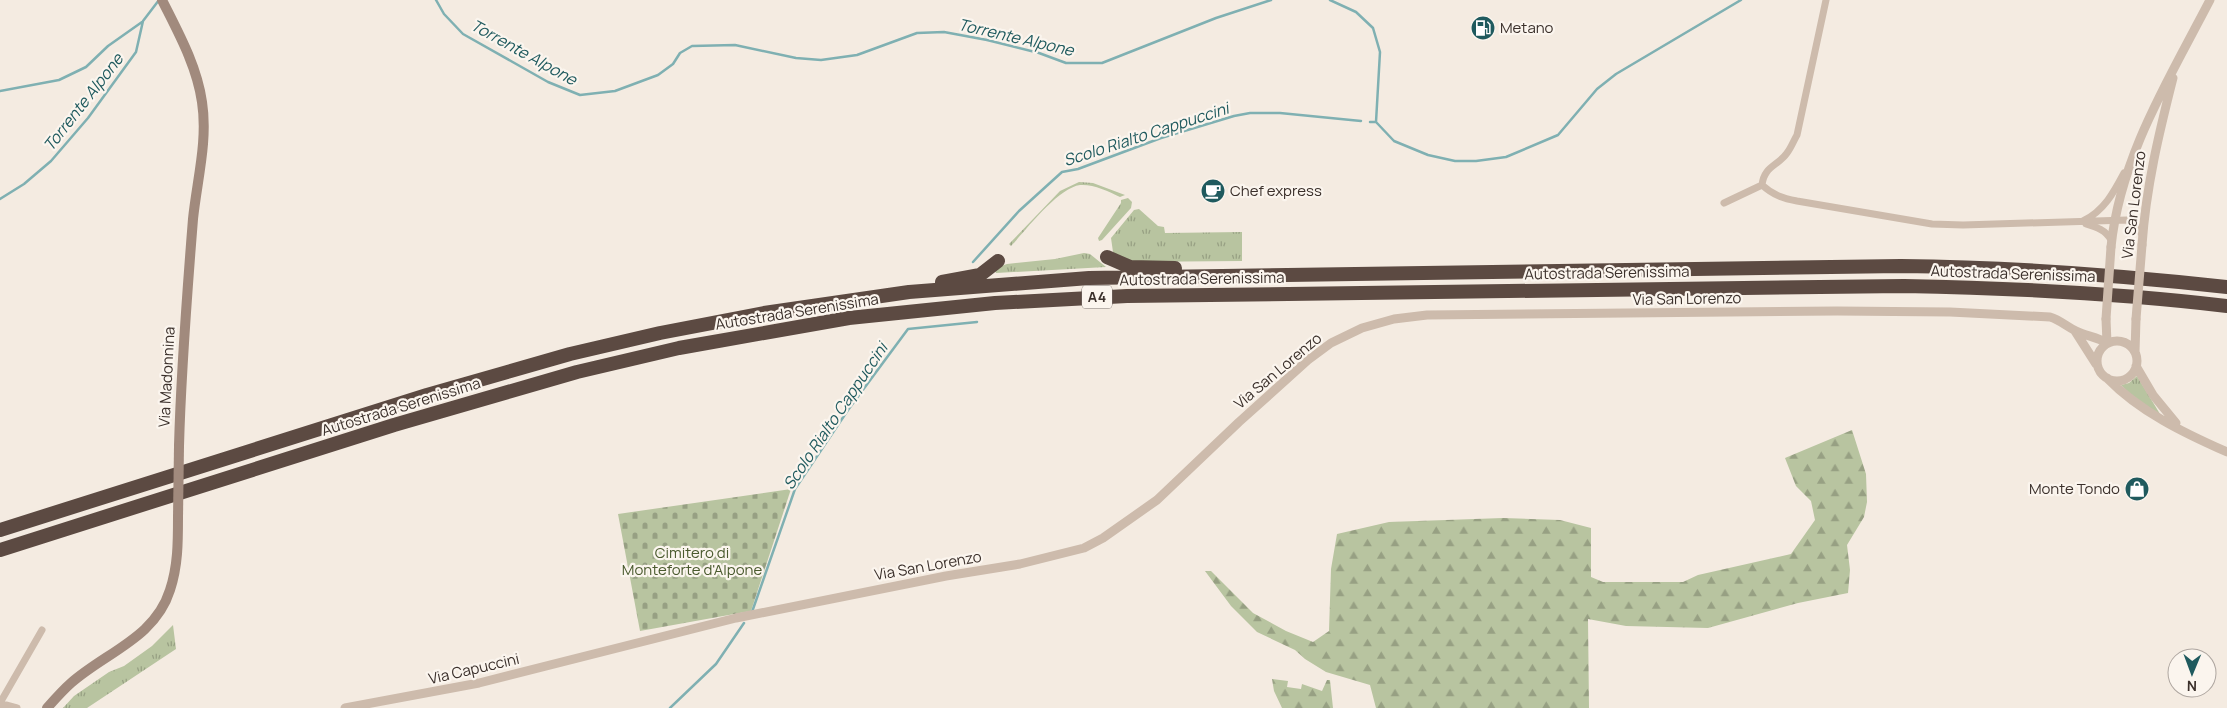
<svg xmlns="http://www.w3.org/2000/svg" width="2227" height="708" viewBox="0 0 2227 708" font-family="Manrope,sans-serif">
  <defs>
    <pattern id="grass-tufts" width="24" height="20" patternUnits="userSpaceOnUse" patternTransform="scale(1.25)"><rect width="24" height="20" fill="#b8c4a0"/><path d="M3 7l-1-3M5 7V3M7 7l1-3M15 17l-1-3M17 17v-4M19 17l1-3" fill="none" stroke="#97a083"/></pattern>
    <pattern id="forest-firs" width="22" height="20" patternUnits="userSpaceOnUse" patternTransform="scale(1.25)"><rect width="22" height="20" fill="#b8c4a0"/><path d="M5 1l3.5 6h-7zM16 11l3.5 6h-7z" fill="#97a083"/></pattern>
    <pattern id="cemetery-stones" width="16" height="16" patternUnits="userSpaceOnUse" patternTransform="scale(1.25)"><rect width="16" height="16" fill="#b8c4a0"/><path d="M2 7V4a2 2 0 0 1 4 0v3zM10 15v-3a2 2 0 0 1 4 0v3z" fill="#97a083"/></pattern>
  </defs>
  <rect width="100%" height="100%" fill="#f4ebe1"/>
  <path fill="url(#grass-tufts)" d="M1079,182L1093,183L1125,195L1120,197C1108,191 1093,184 1080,185C1058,188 1026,230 1011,246L1009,244L1060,191Z
    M1128,198L1132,202L1131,208L1102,240L1099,241L1098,238L1121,203V200Z
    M1139,209L1158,226L1164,227L1165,233L1242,232V261L1125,262L1113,252L1111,238L1134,210Z
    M1084,253L1090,254L1106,267L996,273L995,271L998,267L1007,264L1055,259Z
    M2137,376L2160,414L2138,402L2121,385L2129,383Z
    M173,625L176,649L87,708H63L74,696L109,672L124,666L152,646Z"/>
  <path fill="url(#forest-firs)" d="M1852,430L1866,474L1867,502L1864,517L1847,545L1850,570L1848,593L1798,603L1708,628L1626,626L1588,619L1589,708H1376L1370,685L1326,672L1305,659L1295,650L1257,632L1231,606L1205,571H1211L1253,613L1286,631L1313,642L1329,631L1331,569L1337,534L1389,522L1503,518L1560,520L1591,528V577L1603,582H1683L1698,575L1791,554L1815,520L1811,501L1796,486L1785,458Z
    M1272,679L1288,681L1287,687L1301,689L1302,684L1322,691L1327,680H1330L1333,708H1282L1274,691Z"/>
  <path fill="url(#cemetery-stones)" d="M791,489L751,611L640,631L618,514Z"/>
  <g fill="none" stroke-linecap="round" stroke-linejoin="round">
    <path stroke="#7fb0b2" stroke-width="2.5" d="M436,0L444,14L463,34L548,82L580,95L615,91L658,75L673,64L680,53L692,46L735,45L796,58L821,60L857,55L917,33L944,32L987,40L1039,53L1066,63H1102L1216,18L1271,0
      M1330,0L1356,12L1373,28L1380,52L1376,122L1394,141L1428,155L1455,161H1476L1506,157L1558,135L1597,89L1616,74L1741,0
      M0,91L59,80L86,67L108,46L142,22
      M1370,122H1376
      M0,199L24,184L51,161L88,118L136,52L143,21L159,0
      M973,262L1019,211L1062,172L1078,169L1161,138L1234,116L1250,113H1280L1361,121
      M752,612L795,489L848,410L908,329L977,322
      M670,708L716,664L744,623"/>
    <path stroke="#cdbbac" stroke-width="7" d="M1826,0L1797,135C1794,140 1791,148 1787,153C1778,166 1764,166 1762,185C1773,195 1782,198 1797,201L1932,224L1963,225L2127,220L2136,225L2143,236
      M1724,203L1762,185
      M2083,221C2104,211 2114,192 2124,173
      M2086,224C2096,227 2106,230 2111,240
      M0,703L42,630
      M0,706L6,705L17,708"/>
    <path stroke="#cdbbac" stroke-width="9" d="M2142,245C2146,187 2159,133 2173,78
      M2111,247C2120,157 2169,79 2210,0
      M2106,319L2107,343
      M2075,331L2096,364
      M2097 361a20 20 0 1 1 40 0a20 20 0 1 1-40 0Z
      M2135,352L2136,319
      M2136,366L2153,395L2176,423
      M2107,378C2140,412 2184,433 2227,452
      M345,708L479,683L736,618L946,576L1020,564L1084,548L1103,538L1157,500L1239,422L1308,360L1331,343L1362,328L1394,319L1427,315L1837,311L1950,312L2050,317C2060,320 2066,326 2076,331C2086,336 2097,337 2107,343"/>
    <path stroke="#a18a7d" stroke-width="10" d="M162,0C178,32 197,66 202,102C208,141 197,180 193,219C187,294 181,370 179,446
      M47,708C55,699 63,690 71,683C106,652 155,638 170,590C178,566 178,542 178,517"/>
    <path stroke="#5c4a42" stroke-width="14" d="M1107,257L1130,267L1175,268
      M942,282L980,275L998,261
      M0,530L427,395L570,354L660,333L764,313L909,292L1089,278L1901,266C2010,267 2118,275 2227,287
      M0,550L394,425L577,372L679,348L849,318L995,303L1127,296L1904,286C2012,288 2119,293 2227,306"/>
    <path stroke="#cdbbac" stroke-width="9" d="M2106,319L2111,247
      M2136,319L2142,245"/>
    <path stroke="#a18a7d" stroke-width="10" d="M178,517L179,446"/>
  </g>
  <defs>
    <symbol id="fuel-disc" viewBox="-11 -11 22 22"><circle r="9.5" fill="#1f5a5e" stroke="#fbf5ee"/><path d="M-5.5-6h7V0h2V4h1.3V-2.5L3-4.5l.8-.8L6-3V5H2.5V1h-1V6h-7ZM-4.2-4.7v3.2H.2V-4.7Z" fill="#fff"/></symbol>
    <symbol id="cafe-disc" viewBox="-11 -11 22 22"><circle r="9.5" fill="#1f5a5e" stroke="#fbf5ee"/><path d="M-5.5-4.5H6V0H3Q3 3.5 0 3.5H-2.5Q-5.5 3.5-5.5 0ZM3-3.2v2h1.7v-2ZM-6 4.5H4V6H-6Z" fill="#fff"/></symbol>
    <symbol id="shop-disc" viewBox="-11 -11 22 22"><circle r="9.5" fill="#1f5a5e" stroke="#fbf5ee"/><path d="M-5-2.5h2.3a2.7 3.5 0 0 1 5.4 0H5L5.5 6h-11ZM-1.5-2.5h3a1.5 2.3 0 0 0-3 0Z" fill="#fff"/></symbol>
  </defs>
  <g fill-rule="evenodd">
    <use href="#fuel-disc" x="1469" y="14" width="28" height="28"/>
    <use href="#cafe-disc" x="1199" y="177" width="28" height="28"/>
    <use href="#shop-disc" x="2123" y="475" width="28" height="28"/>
  </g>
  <g text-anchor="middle" stroke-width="4.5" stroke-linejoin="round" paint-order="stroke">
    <rect fill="#fbf5ee" stroke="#756b66" stroke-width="1" x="1082" y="285.5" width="30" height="23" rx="4"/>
    <g font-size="14" font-weight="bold" fill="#3b302b">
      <text x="1097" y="302">A4</text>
    </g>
    <g font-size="15" fill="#3b302b" stroke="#fbf5ee" text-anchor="start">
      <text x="1500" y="33">Metano</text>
      <text x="1230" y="196">Chef express</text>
      <text x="2120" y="494" text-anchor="end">Monte Tondo</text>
    </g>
    <g font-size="15" fill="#3b302b" stroke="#fbf5ee">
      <text transform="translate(2134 205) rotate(-83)" y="5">Via San Lorenzo</text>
      <text transform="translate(1607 273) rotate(-1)" y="5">Autostrada Serenissima</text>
      <text transform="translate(2013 274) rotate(2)" y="5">Autostrada Serenissima</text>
      <text transform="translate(1202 279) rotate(-1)" y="5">Autostrada Serenissima</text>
      <text transform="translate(1687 299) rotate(-1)" y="5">Via San Lorenzo</text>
      <text transform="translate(797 312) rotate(-9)" y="5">Autostrada Serenissima</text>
      <text transform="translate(1278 371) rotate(-40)" y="5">Via San Lorenzo</text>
      <text transform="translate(167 377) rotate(-87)" y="5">Via Madonnina</text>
      <text transform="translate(401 407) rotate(-17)" y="5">Autostrada Serenissima</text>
      <text transform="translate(928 566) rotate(-10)" y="5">Via San Lorenzo</text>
      <text transform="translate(474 669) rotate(-13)" y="5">Via Capuccini</text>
    </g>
    <g font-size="15" fill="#4a5a2e" stroke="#fbf5ee">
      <text x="692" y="558">Cimitero di<tspan x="692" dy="17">Monteforte d'Alpone</tspan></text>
    </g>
    <g font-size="16" font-style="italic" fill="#1f5a5e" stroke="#fbf5ee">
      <text transform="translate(1016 37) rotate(13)" y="6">Torrente Alpone</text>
      <text transform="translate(524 52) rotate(29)" y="6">Torrente Alpone</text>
      <text transform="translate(83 102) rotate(-52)" y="6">Torrente Alpone</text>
      <text transform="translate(1146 134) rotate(-18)" y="6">Scolo Rialto Cappuccini</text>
      <text transform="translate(835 416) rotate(-56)" y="6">Scolo Rialto Cappuccini</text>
    </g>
  </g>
  <g transform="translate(2192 673) rotate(181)"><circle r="24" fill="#fbf5ee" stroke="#aea6a0"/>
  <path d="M0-4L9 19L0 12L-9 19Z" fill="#1f5a5e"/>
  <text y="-8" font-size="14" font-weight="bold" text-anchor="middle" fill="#3b302b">N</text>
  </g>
</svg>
